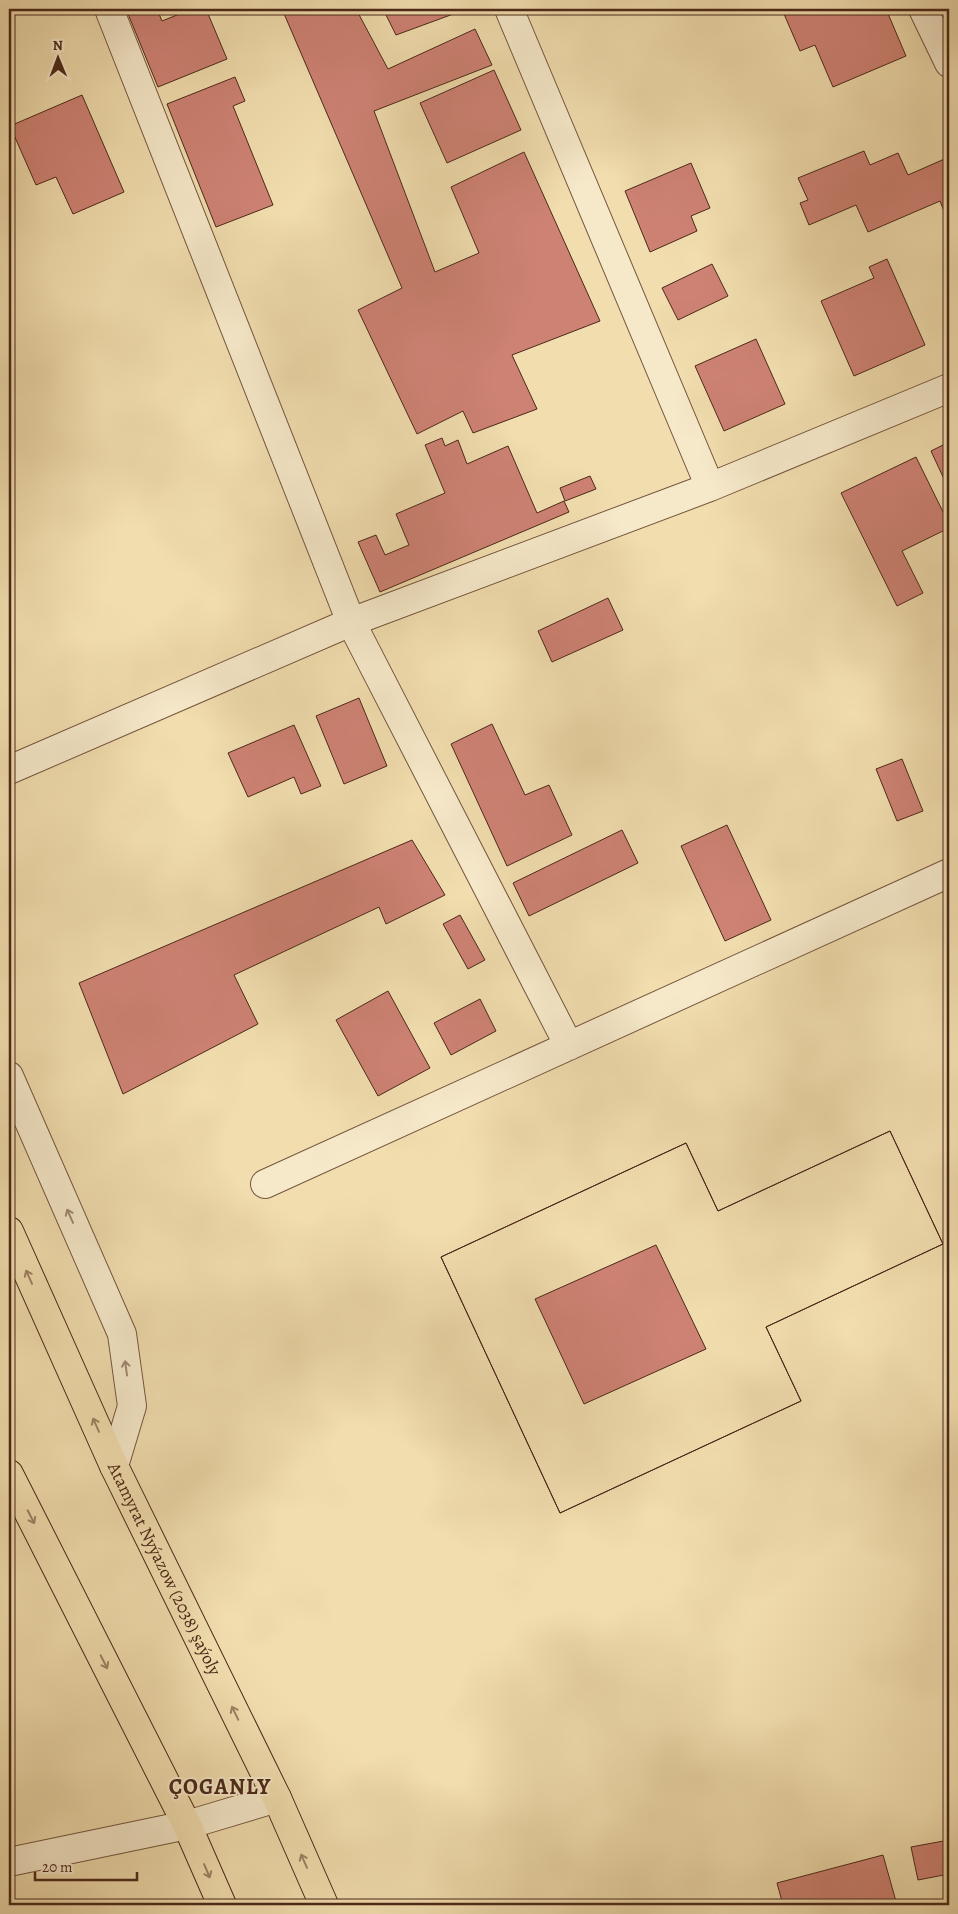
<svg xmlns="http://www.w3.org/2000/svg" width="958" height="1914" viewBox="0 0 958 1914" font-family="Alegreya,serif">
  <rect width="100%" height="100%" fill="#f1ddae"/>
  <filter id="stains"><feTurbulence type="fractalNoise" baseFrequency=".004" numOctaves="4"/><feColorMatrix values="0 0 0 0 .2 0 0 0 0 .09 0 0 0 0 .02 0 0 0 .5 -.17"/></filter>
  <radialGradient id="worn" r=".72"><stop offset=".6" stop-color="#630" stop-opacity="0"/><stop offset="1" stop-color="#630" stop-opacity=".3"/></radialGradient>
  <path fill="#ce8274" stroke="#4b2819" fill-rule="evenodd" d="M126,9H157L162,21L192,9H206L227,59L158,87Z
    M282,9H356L388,69L475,29L492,65L374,111L435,272L479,253L451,187L524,152L600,321L512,355L537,409L473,433L463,411L417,434L358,310L402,288Z
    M383,9H467L396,35Z
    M794,9H886L906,56L833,87L815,45L800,51L784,14Z
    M494,70L521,130L447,163L420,103Z
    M235,77L245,101L233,106L273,205L216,227L167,104Z
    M82,95L124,192L73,214L56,177L36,185L10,126Z
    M864,151L870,165L898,153L908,175L949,157V224L940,201L868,232L856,205L809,225L800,203L808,200L798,178Z
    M691,163L710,208L691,216L697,231L650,252L625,191Z
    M887,259L925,345L854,376L821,301L874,278L869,267Z
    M712,264L728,296L678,320L662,288Z
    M756,339L785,404L724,431L695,366Z
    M442,438L445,446L458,440L467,464L508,446L537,513L564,501L569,512L380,592L358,542L376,535L385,555L409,545L396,514L445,493L425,445Z
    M949,442V476L944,479L931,451Z
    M916,457L949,524V528L902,551L923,593L897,606L841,493Z
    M590,476L596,489L565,501L560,488Z
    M608,598L623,630L552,662L538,631Z
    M359,698L387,766L344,784L316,716Z
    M492,724L525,795L549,785L572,835L507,866L451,744Z
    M294,725L321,786L301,794L294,777L248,797L228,753Z
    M902,759L923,811L897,821L876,769Z
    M727,825L771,920L725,941L681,846Z
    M622,830L638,863L529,916L513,883Z
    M412,840L445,895L386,924L379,907L234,975L258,1024L123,1094L79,983Z
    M460,915L485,960L468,969L443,924Z
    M388,991L430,1068L378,1096L336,1020Z
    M480,999L496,1031L451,1055L434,1023Z
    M890,1131L943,1244L766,1327L801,1401L560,1513L441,1257L686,1143L718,1211ZM656,1245L706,1349L584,1404L535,1299Z
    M890,1131L943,1244L766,1327L801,1401L560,1513L441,1257L686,1143L718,1211Z
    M949,1840V1874L918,1880L911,1847Z
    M883,1855L897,1905H783L777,1883Z"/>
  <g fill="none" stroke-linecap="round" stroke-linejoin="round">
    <defs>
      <path id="minor" d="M109,9L351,622L569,1046
        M509,9L710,487
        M923,9L949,63
        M9,770L351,622L710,487L949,388
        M9,1076L122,1334L132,1406L114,1466
        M265,1184L949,873"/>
      <path id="tertiary" d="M9,1862L187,1825L277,1798"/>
      <g id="primary">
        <path id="s1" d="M9,1231L114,1466L277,1798L324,1905"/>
        <path d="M9,1474L187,1825L222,1905"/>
      </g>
    </defs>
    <use href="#minor" stroke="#74553e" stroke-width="30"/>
    <use href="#tertiary" stroke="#74553e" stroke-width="30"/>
    <use href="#primary" stroke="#4b2819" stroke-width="30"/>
    <use href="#minor" stroke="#f6e9ca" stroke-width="28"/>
    <use href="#tertiary" stroke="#f6e9ca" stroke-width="28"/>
    <use href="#primary" stroke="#f1ddae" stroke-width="28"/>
  </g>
  <defs><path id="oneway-shaft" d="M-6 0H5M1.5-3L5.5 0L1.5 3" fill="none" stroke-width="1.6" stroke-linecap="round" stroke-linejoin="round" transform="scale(1.25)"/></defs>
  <g stroke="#a08872">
    <use href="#oneway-shaft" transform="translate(70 1216) rotate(-114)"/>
    <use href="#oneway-shaft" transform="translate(126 1368) rotate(-98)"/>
  </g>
  <g stroke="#9e8264">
    <use href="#oneway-shaft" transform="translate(29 1277) rotate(-114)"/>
    <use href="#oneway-shaft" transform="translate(96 1425) rotate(-114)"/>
    <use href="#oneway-shaft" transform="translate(31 1517) rotate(63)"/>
    <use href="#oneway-shaft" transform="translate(104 1662) rotate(63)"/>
    <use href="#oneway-shaft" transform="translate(235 1713) rotate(-116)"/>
    <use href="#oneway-shaft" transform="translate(304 1861) rotate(-114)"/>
    <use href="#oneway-shaft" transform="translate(207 1871) rotate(67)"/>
  </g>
  <g text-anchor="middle" stroke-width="4" stroke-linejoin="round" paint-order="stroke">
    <g font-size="18" fill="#4b2819" stroke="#f6e9ca">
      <text dy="6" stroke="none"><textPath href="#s1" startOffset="372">Atamyrat Nyýazow (2038) şaýoly</textPath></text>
    </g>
    <g font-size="22" font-weight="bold" letter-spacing="1" fill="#4b2819" stroke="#f6e9ca">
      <text x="220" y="1794">ÇOGANLY</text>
    </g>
  </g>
  <rect width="958" height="1914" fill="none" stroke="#f1ddae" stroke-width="30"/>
  <rect x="10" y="10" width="938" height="1894" fill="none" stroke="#4b2819" stroke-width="2.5"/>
  <rect x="15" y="15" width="928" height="1884" fill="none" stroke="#4b2819"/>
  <g transform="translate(58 58) rotate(359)" stroke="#f6e9ca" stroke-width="4" paint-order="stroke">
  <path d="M0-4L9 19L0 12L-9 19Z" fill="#4b2819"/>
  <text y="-8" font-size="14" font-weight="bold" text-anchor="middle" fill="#4b2819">N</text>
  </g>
  <path d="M35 1872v8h102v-8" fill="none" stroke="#4b2819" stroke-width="2.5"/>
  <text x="42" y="1872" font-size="15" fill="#4b2819" stroke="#f6e9ca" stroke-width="4" paint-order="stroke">20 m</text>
  <rect width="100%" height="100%" filter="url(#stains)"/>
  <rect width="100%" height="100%" fill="url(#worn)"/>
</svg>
